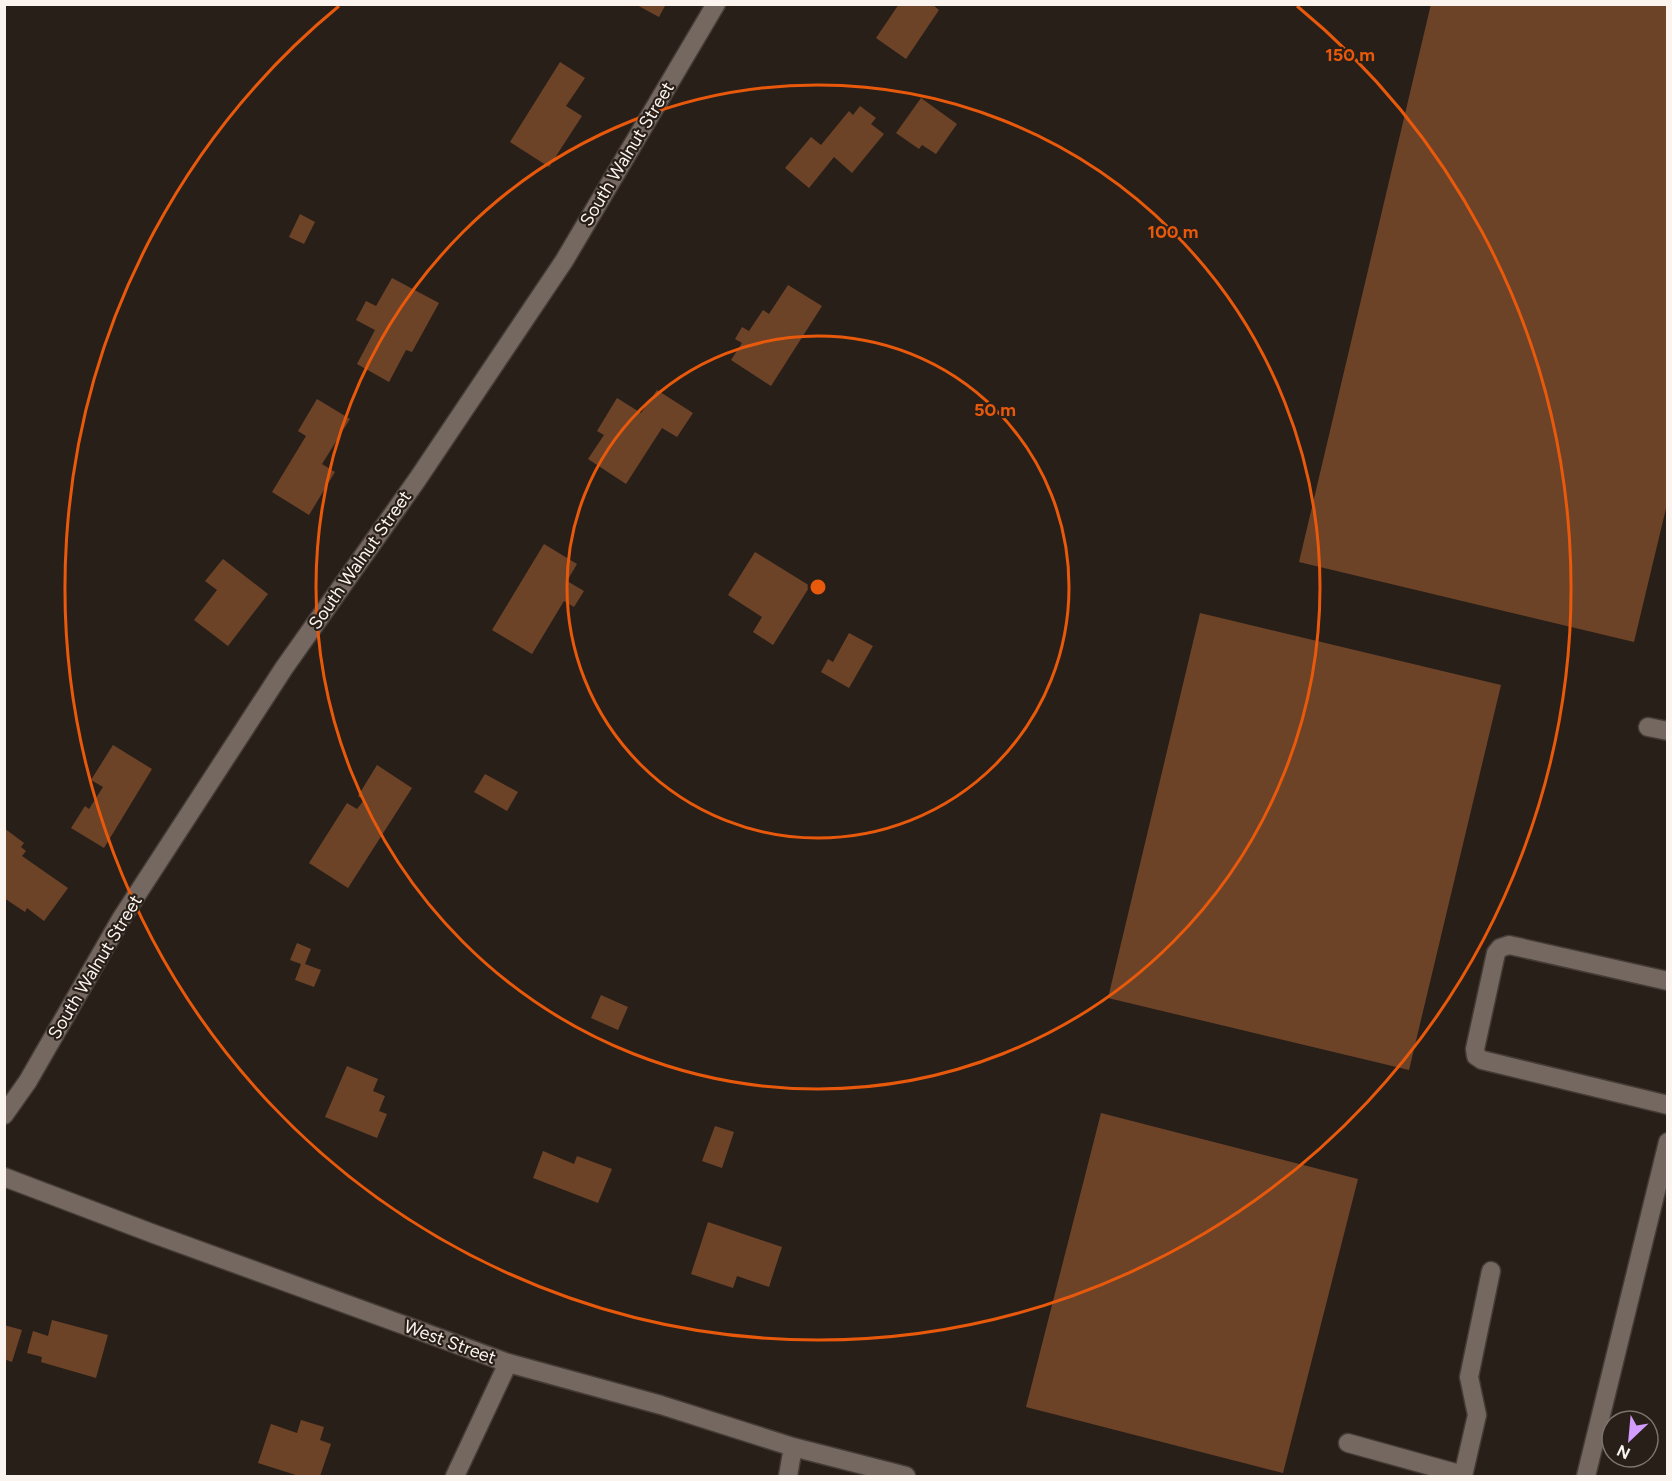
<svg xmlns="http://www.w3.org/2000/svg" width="1672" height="1481" viewBox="0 0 1672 1481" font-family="Figtree,sans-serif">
  <rect width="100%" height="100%" fill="#291f19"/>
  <path fill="#6d4328" d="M635,4H666L659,17Z
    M899,4H932L939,10L906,59L876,38Z
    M1431,4H1668V500L1634,642L1299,562Z
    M560,62L585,78L566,106L582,116L549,167L510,142Z
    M921,98L957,124L936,154L922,145L919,149L896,133Z
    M860,106L876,118L871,124L884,134L852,173L834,157L809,188L785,168L811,137L821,145L849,111L853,115Z
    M300,214L315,222L304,244L289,237Z
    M392,278L439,303L412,352L406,350L389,382L357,364L375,330L356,320L366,301L376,306Z
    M788,285L822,306L771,386L731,360L742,343L735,339L742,327L749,331L763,310L769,314Z
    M657,390L693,413L677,437L662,428L626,484L588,459L604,435L597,431L617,398L641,413Z
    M317,399L350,419L322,464L335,472L309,515L272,492L306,436L298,431Z
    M544,544L577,564L567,581L584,591L574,607L564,601L532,654L492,630Z
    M755,552L810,586L773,645L753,632L762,617L728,595Z
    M223,559L268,594L228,646L194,620L217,590L205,581Z
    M1200,613L1501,685L1409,1070L1108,998Z
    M849,633L873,646L849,688L821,672L828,659L833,662Z
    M113,745L152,769L104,848L71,828L85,806L89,809L103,787L91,780Z
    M377,765L412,788L348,888L309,863L347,803L357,809L364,800L358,796Z
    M485,774L518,792L507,811L474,792Z
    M4,828L24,843L21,847L26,851L22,856L68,888L44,921L27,908L25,912L4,898Z
    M297,943L311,949L305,964L321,970L314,987L295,980L301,964L290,960Z
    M601,995L628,1007L618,1030L591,1018Z
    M347,1066L378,1079L373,1091L385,1096L379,1111L387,1114L377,1138L325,1117Z
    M1101,1113L1358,1179L1283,1473L1026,1407Z
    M715,1126L734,1132L722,1168L702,1161Z
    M543,1151L574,1164L577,1156L612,1169L598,1203L533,1178Z
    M708,1222L782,1247L769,1287L737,1276L733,1288L691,1274Z
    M52,1320L108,1335L96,1378L41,1362L42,1357L27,1353L33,1331L48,1336Z
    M4,1325L22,1330L12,1362L4,1359Z
    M301,1420L324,1427L320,1440L331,1444L320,1476H299L258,1463L271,1424L297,1433Z"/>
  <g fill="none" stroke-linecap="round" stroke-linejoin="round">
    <defs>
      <path id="minor" d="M1648,727L1668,731
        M1668,981L1509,945L1500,948L1496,953L1475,1049L1476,1056L1482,1060L1668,1105
        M4,1115L28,1081L121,919L284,668L417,480L564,261L716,4
        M4,1177L154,1234L508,1363L661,1405L793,1447L906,1476
        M1348,1443L1463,1475
        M455,1476L508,1363
        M788,1476L793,1447
        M1463,1476L1477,1415L1469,1377L1491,1271
        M1586,1476L1668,1142"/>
    </defs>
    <use href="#minor" stroke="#453c37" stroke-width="21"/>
    <use href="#minor" stroke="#756860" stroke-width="18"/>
  </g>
  <g fill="none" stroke="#e8590c" stroke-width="3">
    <circle cx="818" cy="587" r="251"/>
    <circle cx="818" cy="587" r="502"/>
    <path d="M1297 6A753 753 0 1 1 339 6"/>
  </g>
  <g text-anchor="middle" stroke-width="4.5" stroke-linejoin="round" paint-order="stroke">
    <g font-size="18" fill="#faf3ee" stroke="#291f19">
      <text transform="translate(627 154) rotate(-59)" y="6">South Walnut Street</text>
      <text transform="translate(360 560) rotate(-55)" y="6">South Walnut Street</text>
      <text transform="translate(95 967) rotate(-59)" y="6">South Walnut Street</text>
      <text transform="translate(450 1342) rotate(20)" y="6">West Street</text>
    </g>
  </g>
  <circle cx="818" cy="587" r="9" fill="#e8590c" stroke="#291f19" stroke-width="3"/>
  <g font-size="18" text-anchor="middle" font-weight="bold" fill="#e8590c" stroke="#291f19" stroke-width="4.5" stroke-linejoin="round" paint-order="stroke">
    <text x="1350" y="61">150 m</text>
    <text x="1173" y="238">100 m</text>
    <text x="995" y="416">50 m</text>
  </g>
  <rect width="1672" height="1481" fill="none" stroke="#faf3ee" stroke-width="12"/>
  <g transform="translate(1630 1439) rotate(206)"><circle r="28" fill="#291f19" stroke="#7d746e" stroke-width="1.5"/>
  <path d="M0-4.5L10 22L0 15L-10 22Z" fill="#d29cfd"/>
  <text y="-9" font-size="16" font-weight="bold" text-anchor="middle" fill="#faf3ee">N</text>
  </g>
</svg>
